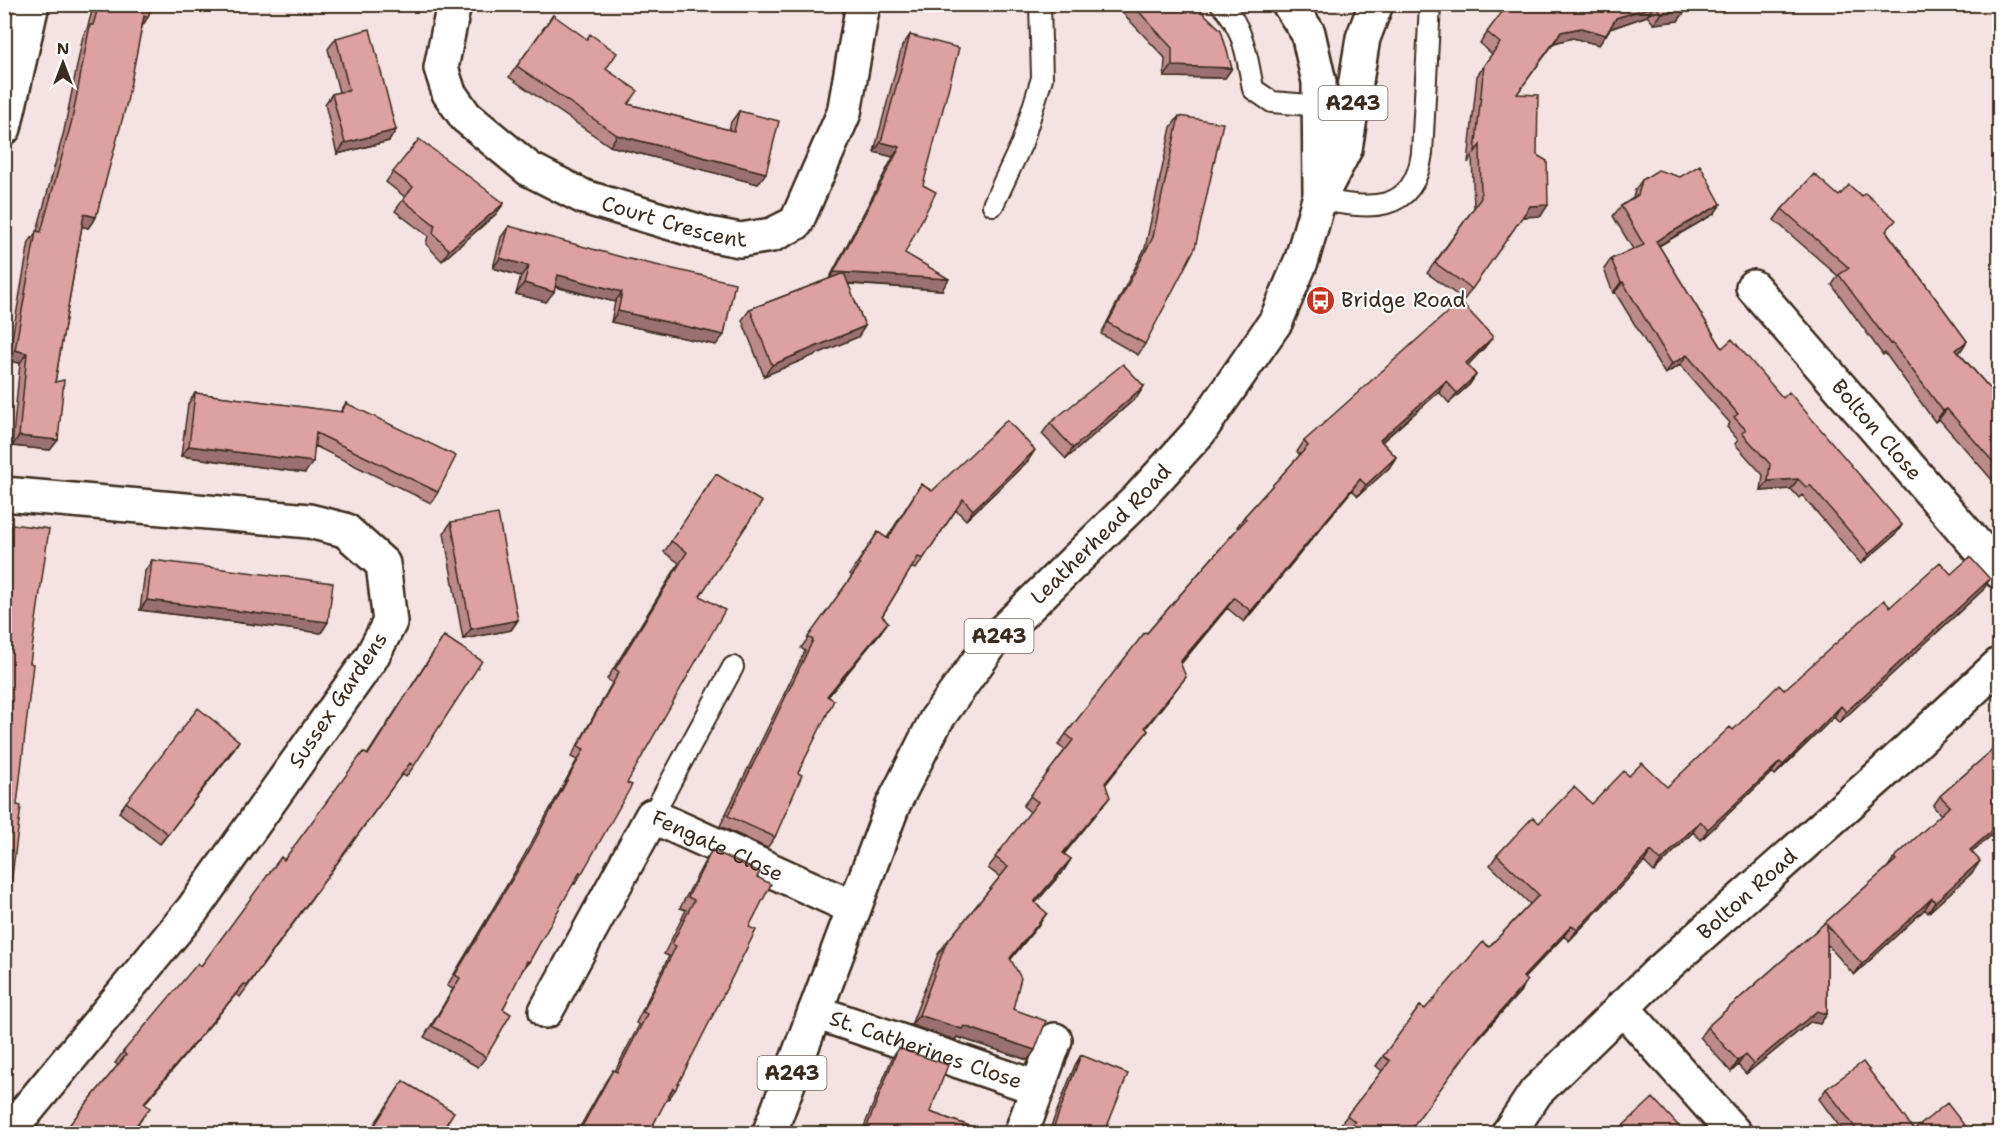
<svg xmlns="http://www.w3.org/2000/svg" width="2004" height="1138" viewBox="0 0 2004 1138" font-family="'Shantell Sans',sans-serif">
  <rect width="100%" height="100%" fill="#f4e3e2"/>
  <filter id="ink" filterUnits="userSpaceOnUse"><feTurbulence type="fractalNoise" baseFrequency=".0167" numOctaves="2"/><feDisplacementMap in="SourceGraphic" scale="12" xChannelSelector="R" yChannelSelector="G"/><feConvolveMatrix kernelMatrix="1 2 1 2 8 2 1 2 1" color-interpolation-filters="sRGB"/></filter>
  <g filter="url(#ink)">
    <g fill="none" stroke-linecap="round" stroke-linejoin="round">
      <defs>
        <path id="service" d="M1221,4C1243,25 1248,60 1253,89L1272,102L1321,106
          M1319,199C1367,209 1414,216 1422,153L1430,4
          M993,205L1022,143L1042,78L1040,4
          M652,816L733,667"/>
        <g id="minor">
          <path id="s1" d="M454,4L441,68L449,93L466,117L529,169L584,197L708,234L740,240L772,235L796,223L844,113L863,4"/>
          <path d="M4,128L32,4"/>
          <path id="s2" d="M1753,287L2000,572"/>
          <path d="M4,494L309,521L345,530L383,564L390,622L371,658L193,909L7,1134"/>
          <path d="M1622,1007L1735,1134"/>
          <path id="s3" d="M546,1011L652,816L854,908"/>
          <path id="s4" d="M815,1012L1038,1088"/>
          <path d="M1021,1134L1055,1040"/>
          <path id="s5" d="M1508,1134L1536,1092L1657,974L1880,776L2000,664"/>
        </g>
        <g id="trunk">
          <path d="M1289,4L1308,33L1319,82L1320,191"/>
          <path id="s6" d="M769,1134L893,805L936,720L993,641L1138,499L1199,432L1276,321L1302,259L1319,199L1345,149L1363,38L1376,4"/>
        </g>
      </defs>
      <use href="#service" stroke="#3b2a1e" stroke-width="24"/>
      <use href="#minor" stroke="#3b2a1e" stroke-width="38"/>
      <use href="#trunk" stroke="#3b2a1e" stroke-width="38"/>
      <use href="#service" stroke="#fff" stroke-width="20"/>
      <use href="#minor" stroke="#fff" stroke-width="33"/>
      <use href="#trunk" stroke="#fff" stroke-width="33"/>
    </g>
    <path fill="#bd8a8a" stroke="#3b2a1e" stroke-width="1.5" d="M94,4H152L148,17L142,26L96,217L88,228L82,226L55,382L58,440L50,450L12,446L20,363L8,361L29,242L37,231L64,131L83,36L87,29Z
      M1114,4H1194L1232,68L1225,78L1164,77L1165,58Z
      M1508,4H1686V10L1678,21L1654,24L1647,16L1610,29L1599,45L1573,38L1554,43L1517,94L1537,155L1541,216L1522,217L1464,300L1427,273L1474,208L1472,156L1468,163L1477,76L1492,54L1480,43Z
      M553,15L606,69L628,104L729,130L731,122L739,111L758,184L610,146L509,77Z
      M910,35L905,253L942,290L848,284L865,326L858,337L764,376L742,320L750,309L829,279L893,157L874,152L902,46Z
      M336,38L396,130L389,141L337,154L325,104L332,94L339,92L328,49Z
      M1179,116L1145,344L1138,355L1101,334L1145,248L1171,127Z
      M393,172L504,203L496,214L442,261L426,244L428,236L395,211L405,197L386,182Z
      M1642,180L1721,204L1714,214L1659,246L1722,348L1783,398L1902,525L1895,535L1861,564L1802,495L1799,498L1791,489L1761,491L1763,475L1735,444L1738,440L1727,427L1730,423L1680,365L1665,374L1615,292L1613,293L1604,269L1611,259L1633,249L1613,216L1621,206L1633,198L1635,190Z
      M1839,196L1887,232L1967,341L1959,353L2000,400V489L1939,419L1935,422L1885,353L1883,355L1832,285L1838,276L1774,220L1782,209Z
      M509,226L716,345L611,322L615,302L555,287L546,302L516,294L521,276L493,268L501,237Z
      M1485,347L1468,365L1476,375L1469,385L1449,403L1439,392L1382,442L1396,457L1389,468L1358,496L1352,490L1244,622L1227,608L1181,664L1178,687L1146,728L1148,731L1140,741L1105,784L1102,807L1064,854L1071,859L1064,870L1035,903L1040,923L1011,959L1013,1009L1035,1050L1028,1060L957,1037L955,1040L911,1025L938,954L946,943L1000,877L988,868L1030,812L1023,806L1065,750L1058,745L1066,734L1147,633L1238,528L1237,527L1244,517L1300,455L1297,452L1304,441Z
      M1144,386L1137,397L1066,459L1042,434L1050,423Z
      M195,393L340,412L346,403L438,492L431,503L315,446L305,473L181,456L188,404Z
      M1028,461L966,520L956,510L916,569L911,568L882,616L888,622L880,633L828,697L798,773L775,837L767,848L720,826L805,651L801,648L852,576L850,574L878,532L887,538L921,484L932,491Z
      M716,474L700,596L627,783L582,873L575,884L573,883L529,962L521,972L503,1009L486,1057L478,1067L424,1037L453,989L447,986L520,863L577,760L571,757L612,683L607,679L679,563L664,552Z
      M451,522L518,620L511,630L463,639L444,533Z
      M152,560L328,622L321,633L140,610L145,571Z
      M1951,574L1983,590L1839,723L1834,717L1775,775L1772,772L1701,840L1693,832L1654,872L1644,862L1569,941L1564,936L1524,978L1520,992L1347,1132L1339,1126L1382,1071L1376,1066L1420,1006L1425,1009L1489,947L1530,904L1490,865L1497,855L1539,823L1592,804L1629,776L1667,787L1733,730L1890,607Z
      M444,636L414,766L406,777L402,774L240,997L236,994L144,1104L142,1119L130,1134H62L118,1065L115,1063L123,1052L201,966L284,860L367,755Z
      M2000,740V828L1972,852L1973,872L1928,913L1925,909L1854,975L1827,944V1014L1820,1024L1810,1022L1746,1074L1738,1065L1731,1072L1700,1037L1707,1027L1887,868L1894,858L1941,815L1933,806L1940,796L1989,753L1996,743Z
      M232,752L160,844L119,812L126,802Z
      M712,850L757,877L749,927L675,1090L668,1100H666L648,1134H576L606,1081L613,1070L615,1071L639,1025L636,1023L669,956L664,954L686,910L680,908L705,861Z
      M898,1048L930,1112L992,1134H861L892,1058Z
      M1081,1055L1104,1134H1048L1075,1065Z
      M403,1081L445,1126L457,1134H368Z
      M1826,1089L1914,1130L1971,1134H1845L1819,1099Z"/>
    <path fill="#9a7170" stroke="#3b2a1e" stroke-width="1.5" d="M1779,4H1807L1778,5Z
      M1654,6L1647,16L1609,29L1616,18Z
      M1686,10L1678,21L1654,24L1662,13Z
      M144,16L148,17L141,28Z
      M1581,28L1606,35L1599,45L1573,38L1554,43L1561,32Z
      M1172,66L1232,68L1225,78L1164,77Z
      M396,130L389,141L337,154L345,143Z
      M617,135L766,173L758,184L610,146Z
      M881,142L900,147L893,157L874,152Z
      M504,203L496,214L442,261L449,250Z
      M1721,204L1714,214L1649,251L1656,241Z
      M1548,205L1541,216L1522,217L1530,206Z
      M84,214L96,217L88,228L77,225Z
      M500,258L529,266L521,276L493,268Z
      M834,272L949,279L942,290L827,282Z
      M558,275L622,292L615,302L551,285Z
      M1621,282H1623L1615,292L1613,293Z
      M524,283L554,292L546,302L516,294Z
      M618,311L724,335L716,345L611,322Z
      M865,326L858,337L764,376L772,365Z
      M1493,337L1485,347L1459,374L1466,363Z
      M1967,341L1960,352L1948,360L1956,350Z
      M15,350L27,353L20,363L8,361Z
      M1687,355L1680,365L1665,374L1672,364Z
      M1476,375L1469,385L1449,403L1457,393Z
      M1446,381L1439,392L1372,450L1380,440Z
      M1144,386L1137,397L1066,459L1073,448Z
      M1947,409L1939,419L1935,422L1943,411Z
      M19,436L58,440L50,450L12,446Z
      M189,446L313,462L305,473L181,456Z
      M1035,450L1028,461L966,520L973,510Z
      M1396,457L1389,468L1358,496L1366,485Z
      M1360,479L1352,490L1244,622L1251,611Z
      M1798,479L1791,489L1761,491L1768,481Z
      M1902,525L1895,535L1861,564L1869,554Z
      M1990,579L1983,590L1839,723L1846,712Z
      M1234,598L1227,608L1173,673L1180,662Z
      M147,600L328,622L321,633L140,610Z
      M518,620L511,630L463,639L471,629Z
      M888,622L880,633L819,707L827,696Z
      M1186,677L1138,737L1145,727Z
      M1841,706L1834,717L1775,775L1783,765Z
      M1148,731L1140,741L1098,794L1105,783Z
      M239,741L232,752L160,844L168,834Z
      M1780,762L1772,772L1701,840L1708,829Z
      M1110,797L1102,807L1056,864L1063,853Z
      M1700,821L1693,832L1654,872L1661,861Z
      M2000,824V828L1962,860L1970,850Z
      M1651,851L1644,862L1569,941L1577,930Z
      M1071,859L1064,870L1027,913L1034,902Z
      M1980,861L1973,872L1928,913L1935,902Z
      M1932,898L1925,909L1854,975L1862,964Z
      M1047,913L1040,923L1003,969L1010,958Z
      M1572,925L1564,936L1515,988L1523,977Z
      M1527,981L1520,992L1472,1046L1480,1035Z
      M244,984L236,994L136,1114L144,1103Z
      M1817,1011L1827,1014L1820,1024L1810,1022L1746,1074L1753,1064Z
      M919,1015L964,1026L1035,1050L1028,1060L957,1037L955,1040L911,1025Z
      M1745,1055L1738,1065L1731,1072L1738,1061Z"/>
    <path fill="#dca1a0" stroke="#3b2a1e" stroke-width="1.5" d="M99,4H152L148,17L144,16L127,102L96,217L84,214L55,382L64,380L58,440L19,436L27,353L15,350L36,231L41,232L72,120L90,25H93Z
      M1132,4H1194L1221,30L1232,68L1172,66V48Z
      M1508,4H1686V10L1662,13L1654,6L1616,18L1606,35L1581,28L1561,32L1517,94L1538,95L1537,155L1547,161L1548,205L1530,206L1472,289L1435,263L1481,198L1480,145L1475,152L1484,65L1500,43L1487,32Z
      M553,15L587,39L590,34L617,53L606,69L638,91L628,104L734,131L739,111L779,121L766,173L617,135L517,66Z
      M370,29L396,130L345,143L332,94L349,90L336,38Z
      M910,35L959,48L923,185L936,192L905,253L949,279L834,272L900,147L881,142Z
      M1179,116L1223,123L1195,248L1145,344L1108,323L1153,237Z
      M419,139L504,203L449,250L433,233L435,225L403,200L413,187L393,172Z
      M1700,165L1721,204L1656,241L1722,348L1732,339L1783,398L1789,392L1902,525L1869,554L1810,485L1807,488L1798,479L1768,481L1770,464L1742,433L1746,430L1734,417L1738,414L1687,355L1672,364L1623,282H1621L1611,259L1644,245L1621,206L1638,195L1642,180L1658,170L1680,177Z
      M1814,174L1839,196L1849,185L1862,196L1865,193L1896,220L1886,231L1967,341L1956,350L2000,400V470L1947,409L1943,411L1892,343L1890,344L1839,275L1849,268L1782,209Z
      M509,226L625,258L735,283L724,335L618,311L622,292L558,275L554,292L524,283L529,266L500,258Z
      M844,273L865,326L772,365L750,309Z
      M1460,301L1493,337L1466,363L1476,375L1457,393L1446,381L1380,440L1396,457L1366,485L1360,479L1251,611L1234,598L1180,662L1186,677L1145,727L1148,731L1105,783L1110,797L1063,853L1071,859L1034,902L1047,913L1010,958L1021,978L1013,1009L1046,1021L1035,1050L964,1026L962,1029L919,1015L946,943L1008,867L995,857L1038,802L1030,796L1073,740L1066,734L1145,632L1147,633L1246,519L1244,517L1308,446L1304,441Z
      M1123,364L1144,386L1073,448L1050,423Z
      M195,393L342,412L346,403L456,456L438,492L316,433L313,462L189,446Z
      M1007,420L1035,450L973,510L963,499L923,559L918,557L882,616L888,622L827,696L834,700L798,773L802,775L775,837L728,816L813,640L808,637L860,565L858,563L878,532L888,539L921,484L932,491Z
      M716,474L762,502L700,596L725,610L627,783L632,785L582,873L580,872L529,962L527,961L503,1009L511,1014L486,1057L432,1026L460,978L455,975L528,853L584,749L578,746L619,672L615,669L687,552L671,541Z
      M498,514L518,620L471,629L451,522Z
      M4,523L49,529L30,663L33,664L17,805L21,806L6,923H4Z
      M1970,557L1990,579L1846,712L1841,706L1783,765L1780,762L1708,829L1700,821L1661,861L1651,851L1577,930L1572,925L1523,977L1527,981L1480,1035L1413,1126L1421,1134H1346L1355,1122L1347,1115L1390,1061L1383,1056L1420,1006L1425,1009L1483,942L1489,947L1539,895L1497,855L1533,817L1539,823L1574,787L1592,804L1624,771L1629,776L1642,763L1667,787L1730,727L1733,730L1779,685L1784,690L1884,600L1890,607L1940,562L1951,574Z
      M152,560L333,583L328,622L147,600Z
      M444,636L482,661L414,766L410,763L247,986L244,984L144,1103L150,1108L129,1134H62L126,1055L123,1052L198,963L201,966L281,857L284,860L363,752L368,755Z
      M198,708L239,741L168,834L126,802Z
      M2000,740V824L1970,850L1980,861L1935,902L1932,898L1862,964L1827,925V1014L1817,1011L1753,1064L1745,1055L1738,1061L1707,1027L1896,860L1894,858L1950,806L1940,796L1998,745L1996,743Z
      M712,850L760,872L757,877L771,884L749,927L756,930L675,1090L673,1088L648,1134H578L613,1070L617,1072L647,1014L643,1012L676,946L672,944L694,900L688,897Z
      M898,1048L948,1065L930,1112L992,1134H864Z
      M1081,1055L1128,1074L1104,1134H1051Z
      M1863,1062L1914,1130L1947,1103L1971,1134H1860L1826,1089Z
      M403,1081L454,1112L445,1126L457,1134H369Z
      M1653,1098L1686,1134H1614Z"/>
  </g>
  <defs>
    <symbol id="bus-disc" viewBox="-11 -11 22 22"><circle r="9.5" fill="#c8321e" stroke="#fff"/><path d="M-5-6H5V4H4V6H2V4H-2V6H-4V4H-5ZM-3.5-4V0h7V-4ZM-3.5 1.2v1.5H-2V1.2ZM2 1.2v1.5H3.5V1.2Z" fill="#fff"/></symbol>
  </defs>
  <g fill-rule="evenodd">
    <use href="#bus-disc" x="1304" y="284" width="33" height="33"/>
  </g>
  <g text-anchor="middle" stroke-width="4.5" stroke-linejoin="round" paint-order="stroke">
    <g fill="#fff" stroke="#766a62" stroke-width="1.5">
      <rect x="1318.5" y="86" width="69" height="34" rx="4.5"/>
      <rect x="964.5" y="619" width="69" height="34" rx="4.5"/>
      <rect x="757.5" y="1056" width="69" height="34" rx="4.5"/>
    </g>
    <g font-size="20" font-weight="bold" fill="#3b2a1e">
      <text x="1353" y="110">A243</text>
      <text x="999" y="643">A243</text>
      <text x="792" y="1080">A243</text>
    </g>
    <g font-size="21" fill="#3b2a1e" stroke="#fff">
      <text dy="7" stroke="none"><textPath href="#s1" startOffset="358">Court Crescent</textPath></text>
      <text dy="7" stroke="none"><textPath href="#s2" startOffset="189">Bolton Close</textPath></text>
      <text dy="7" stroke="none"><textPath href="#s6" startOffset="696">Leatherhead Road</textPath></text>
      <text transform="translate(338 700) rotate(-56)" y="7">Sussex Gardens</text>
      <text dy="7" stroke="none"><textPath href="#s3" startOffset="294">Fengate Close</textPath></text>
      <text dy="7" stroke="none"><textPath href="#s5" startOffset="340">Bolton Road</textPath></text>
      <text dy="7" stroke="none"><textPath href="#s4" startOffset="117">St. Catherines Close</textPath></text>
    </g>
    <g font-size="21" fill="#3b2a1e" stroke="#fff" text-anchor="start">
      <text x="1341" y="307">Bridge Road</text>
    </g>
  </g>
  <rect width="2004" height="1138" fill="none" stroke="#fff" stroke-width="24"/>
  <rect x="12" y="12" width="1980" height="1114" fill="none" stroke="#3b2a1e" stroke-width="2" filter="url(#ink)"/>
  <g transform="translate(63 63)" stroke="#ffffff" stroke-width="4.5" paint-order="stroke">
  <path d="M0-4.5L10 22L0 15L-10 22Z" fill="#3b2a1e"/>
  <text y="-9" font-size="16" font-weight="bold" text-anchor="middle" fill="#3b2a1e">N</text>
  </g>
</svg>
